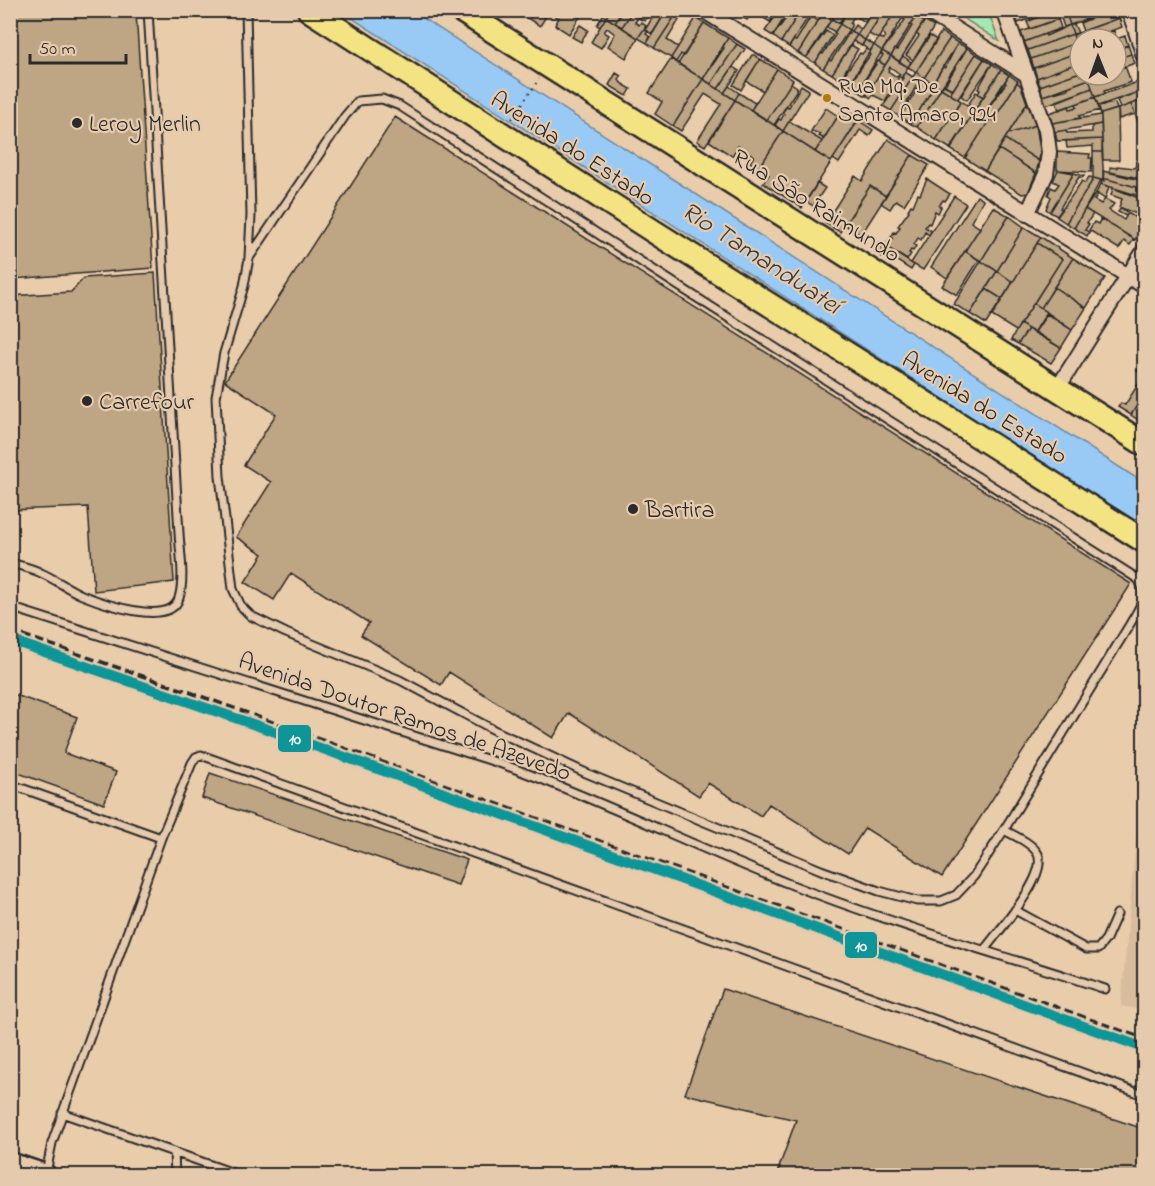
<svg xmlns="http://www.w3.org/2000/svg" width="1155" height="1186" viewBox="0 0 1155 1186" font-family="'Indie Flower',sans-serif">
  <rect width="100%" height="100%" fill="#e9ccaa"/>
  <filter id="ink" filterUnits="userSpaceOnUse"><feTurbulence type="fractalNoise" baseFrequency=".0167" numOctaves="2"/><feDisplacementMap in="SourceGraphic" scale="12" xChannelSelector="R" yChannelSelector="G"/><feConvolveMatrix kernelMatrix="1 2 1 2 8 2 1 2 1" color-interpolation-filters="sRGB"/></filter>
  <g filter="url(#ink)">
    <path fill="#d8bd9c" d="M1144,746V1010L1121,1006Z"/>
    <path fill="#a5e8b3" stroke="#688a6f" stroke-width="1.5" d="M952,11H988L999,41Z"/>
    <path fill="#99caf5" stroke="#6d8aa4" stroke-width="1.5" d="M341,11H412L1144,483V528Z"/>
    <path fill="#bea583" stroke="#2b2b2b" stroke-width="1.5" d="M10,10H120L121,14L136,13L153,268L13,279L10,233Z
      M514,10H550L540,26Z
      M550,10H581L583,12L569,34L555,25L559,18L549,12Z
      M596,10H611L606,17Z
      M611,10H622L615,23L606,17Z
      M624,10H633L622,27L615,23Z
      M633,10H652L645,21L638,18L635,22L639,25L641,22L646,26L638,38L622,27Z
      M657,10H667L652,34L645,30Z
      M667,10H679L654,48L647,43Z
      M679,10H685L667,40L678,47L671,58L654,48Z
      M742,10H753L747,20L739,15Z
      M759,10H777L770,22L757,14Z
      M780,10H789L773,36L765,31Z
      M792,10H801L781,42L773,36Z
      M813,10H819L823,13L820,18L812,12Z
      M825,10H837L832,19L823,13Z
      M837,10H847L839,23L832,19Z
      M848,10H858L850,23L852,24L849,30L840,24Z
      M862,10H872L865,22L857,17Z
      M874,10H884L865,40L857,35Z
      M884,10H896L878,39L869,34Z
      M896,10L907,11L882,51L874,45L879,38L884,39L885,35L882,33Z
      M1028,10H1054L1018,23L1014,14Z
      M1055,10H1065L1067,16L1030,29L1027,22Z
      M1065,10H1083L1067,16Z
      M1087,10H1111L1070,25L1067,16Z
      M1111,10H1117L1119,18L1083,31L1080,23Z
      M800,11L809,16L789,47L781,42Z
      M908,11L916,16L891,56L882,51L905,20L903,19Z
      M823,13L832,19L806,58L798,53Z
      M603,15L606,17L600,27L597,25Z
      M811,16L818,21L798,53L789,47L794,40L796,41Z
      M1067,16L1070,25L1064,27L1061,18Z
      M606,17L638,38L626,58L608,46L615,34L607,28L604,32L609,35L601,48L591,42Z
      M916,17L924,22L899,62L891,56L895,49L897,50L912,26L910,25Z
      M696,18L704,23L684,56L681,54L676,62L671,58Z
      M1119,18L1122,27L1088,39H1080V42L1076,43L1073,35Z
      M832,19L840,24L835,32L826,27Z
      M1058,19L1061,28L1024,42L1021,32Z
      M924,21L934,27L913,60L906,55L919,36L916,34Z
      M704,23L728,38L703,79L678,64Z
      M840,24L849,30L823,69L815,63L821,53L823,54L836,34L834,33Z
      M1074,24L1078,33L1073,34L1070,25Z
      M580,25L588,30L581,42L572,37Z
      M855,25L861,29L857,35L851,31Z
      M1070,25L1073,34L1028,50L1024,42L1045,34L1046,36Z
      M644,29L648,31L646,34L650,37L647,43L638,38Z
      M849,30L857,35L832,74L823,69L829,60L831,61L849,33L847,32Z
      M826,31L833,35L815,63L806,58Z
      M1114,31L1117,39H1091Z
      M941,32L950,38L924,78L916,72Z
      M1073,34L1076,43L1031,59L1028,50Z
      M857,35L865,40L862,46L853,41Z
      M930,36L937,40L916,72L908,67Z
      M1125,36L1128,45L1116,49V39Z
      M728,38L737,44L711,84L703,79L724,48L723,47Z
      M950,38L958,43L933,83L924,78Z
      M865,40L874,45L870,51L862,45Z
      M958,43L967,48L941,88L933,83L943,66L945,68Z
      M1076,43L1079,52L1034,68L1031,59Z
      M737,44L745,49L718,89L711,84Z
      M851,45L858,49L840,80L832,74Z
      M874,45L882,51L858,91L849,85L870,55L869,54Z
      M1128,45L1131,54L1116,59V51Z
      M967,48L976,54L953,90L945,85Z
      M866,49L870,51L849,85L840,80L860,53L862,54Z
      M882,51L891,56L885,65L879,61L883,55L881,54Z
      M1079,52L1080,62L1076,55L1072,56L1075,64L1037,78L1034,68Z
      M976,54L984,59L958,99L950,94Z
      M1131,54L1135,63L1116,70V59Z
      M752,55H754L760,59L741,90L733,85Z
      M891,56L908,67L901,78L898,76L900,74L890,67L888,71L898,78V80L885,101L873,95L871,98L866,95Z
      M903,56L911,62L908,67L899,62Z
      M671,59L703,79L673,126L655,114L662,102L649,93Z
      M760,59L777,69L763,91L746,81Z
      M984,59L992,64L967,100L961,96Z
      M878,61L885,65L866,96L858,91Z
      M1080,62V72L1040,86L1037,78Z
      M992,64L1001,70L983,97L978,94L980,90L978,89Z
      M1125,66L1131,82L1104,91L1105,94L1095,97L1089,79L1101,75H1116V70Z
      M733,67L739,71L724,93L718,89Z
      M777,69L793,80L767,120L751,110Z
      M1001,70L1009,75L983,115L975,110Z
      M905,72L913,77L891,111L883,106L903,78L902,77Z
      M916,72L924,78L921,83L919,82L907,102L909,103L900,117L891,111Z
      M1080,72V75H1087L1089,79L1043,96L1040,86Z
      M616,73L621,76L619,80L621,83L631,89L627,96L609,85Z
      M1009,75L1018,81L993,121L983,115L1006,83L1005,82Z
      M924,78L935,85L911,124L900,117Z
      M703,79L735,100L705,146L697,141L721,104L705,94L681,131L673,126Z
      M1089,79L1092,88L1046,105L1043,96L1068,89V87Z
      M1141,81L1144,90L1098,106L1095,97Z
      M1017,82L1021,86L1027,103L985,171L965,158L990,119L993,121Z
      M791,83L797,87L796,91L774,125L767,120Z
      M801,85L809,90L783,131L775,125L779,119L781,120L784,114L782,113L787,106L789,107Z
      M935,85L941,88L917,127L911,124Z
      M944,85L953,90L950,94L941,88Z
      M729,86L739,93L735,100L724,93Z
      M941,88L961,101L936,140L917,127Z
      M1092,88L1095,97L1059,110L1056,102Z
      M1144,90V100L1120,108L1117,100Z
      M976,92L983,97L975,110L968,105Z
      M739,93L755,103L751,110L735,100Z
      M1095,97L1100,110L1079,116L1080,118L1052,123L1049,113L1069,106L1070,109L1077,107L1076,104Z
      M735,100L783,131L759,168L750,162L754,156L738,146L732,156L709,141Z
      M1144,100V134L1143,135L1131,104Z
      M961,101L975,110L951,149L936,140Z
      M1027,103L1036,125L1008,134Z
      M1115,103L1117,109L1101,114L1098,106Z
      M1131,104L1135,114L1119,119L1118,109Z
      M844,107L860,118L831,162L815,152Z
      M826,108L838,116L824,139L819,136L821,134L811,131Z
      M1118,109L1119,160H1103L1101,114Z
      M975,110L990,119L965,158L950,149Z
      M1101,115V124L1055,132L1052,123Z
      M395,117L1131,584L942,877L865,828L848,854L769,804L761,816L708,783L699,796L569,713L553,738L449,672L441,685L361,635L369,623L291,573L274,600L245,582L263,554L236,537L271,482L244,465L276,414L225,381Z
      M858,120L873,130L869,136L860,130L839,163L833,159Z
      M789,121L822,141L815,152L783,131Z
      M1101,124L1102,139L1057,141L1055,132L1066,130L1067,133L1092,132V126Z
      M1036,125L1040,150L1039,161L1005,139L1008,134Z
      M783,131L831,162L802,208L763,183L769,175L759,168Z
      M888,139L912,155L886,196L870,186L840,232L825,223L855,176L862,181Z
      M1005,139L1039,161L1036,173L999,149Z
      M1102,139V152H1093V146L1067,148L1066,141Z
      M999,149L1036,173L1028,193L1022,194L985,171Z
      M1057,152L1090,154L1089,158H1092L1091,172L1057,170Z
      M1093,152H1102L1104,181L1093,178Z
      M912,155L929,165L904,205L896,200L890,209L881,203Z
      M1136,162L1144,163V179L1110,172V167L1117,168V166L1135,168Z
      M1058,170L1074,173L1050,212L1046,209L1051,197L1048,195L1051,187L1055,189L1059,184L1053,181Z
      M1103,171L1144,181V189L1103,178Z
      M1074,173L1084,176L1082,178L1079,177L1060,208L1062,209L1057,216L1050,212Z
      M1089,177L1094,178L1066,223L1057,217L1082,181L1085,183Z
      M1094,178L1101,180L1074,228L1066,223Z
      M1103,178L1144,189V200L1142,199L1143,197L1101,184Z
      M927,179L950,194L945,201L943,200L939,206L941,207L938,213L935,211L930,224L928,223L925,227L931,231L929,235L925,232L921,240L918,238L914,245L916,246L913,251L911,250L909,253L911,254L907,260L885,246L889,240L891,241L893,238L891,237L894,232L896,233L900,227L898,226L909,211L908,210L911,205L913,206L918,194L920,195Z
      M817,183L825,188L813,206L806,201Z
      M1101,184L1109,187L1105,199L1096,193Z
      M870,186L886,196L861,235L845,225Z
      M1113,188L1144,200L1139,212L1144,214V223L1135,217L1137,214L1119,207L1122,199L1111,195Z
      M1096,193L1098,194L1094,200L1101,204L1105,199L1114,204L1109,210L1124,220L1128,213L1144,223L1135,240L1085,209Z
      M954,196L966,204L923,270L911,263Z
      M977,196L983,200L971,222L980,228L947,278L931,267Z
      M993,207L1009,216L981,261L965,251Z
      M1121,208L1128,213L1126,216L1118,212Z
      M1085,209L1093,214L1087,223L1089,224L1085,230L1089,232L1087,236L1074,228Z
      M1009,216L1024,227L997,271L981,261Z
      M1101,219L1134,239L1130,245L1124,241L1119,249L1089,230L1094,222L1098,224Z
      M1024,227L1041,237L1013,282L997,271Z
      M1041,237L1073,258L1041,308L1034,303L1062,259L1037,243Z
      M880,243L914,265L911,270L888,255L882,257Z
      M1037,243L1062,259L1016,331L992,316Z
      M965,251L979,260L957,295L942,286Z
      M1073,258L1105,278L1086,308L1054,287Z
      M981,261L997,271L970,314L954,304Z
      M997,271L1013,282L1002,299L986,289Z
      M155,273L174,582L94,591L88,507L10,510V296L71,292L84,278Z
      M1054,287L1086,308L1072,330L1041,308Z
      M986,289L1002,299L986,324L970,314Z
      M1034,303L1047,312L1034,333L1020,324Z
      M1047,314L1072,330L1061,348L1035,332Z
      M1020,324L1028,329L1018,344L1011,340Z
      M1028,329L1061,348L1051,363L1018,344Z
      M1144,358V376L1137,371Z
      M1144,375V394L1131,415L1118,407L1121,403L1125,405Z
      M1141,399L1144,401V424L1131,415Z
      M10,693L77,717L64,753L116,772L104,804L10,770Z
      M210,773L467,860L458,885L202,798Z
      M723,989L1144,1129V1176H776L796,1120L685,1094Z"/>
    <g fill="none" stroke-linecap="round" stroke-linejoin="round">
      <defs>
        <path id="service" d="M246,10L251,215L249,258L244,286L224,353L216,397L220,476L233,589L241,606L251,616L286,633L400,680L496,731L586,773L821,870L879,891L917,901H941L956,895L974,876L1004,830L1130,624C1139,608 1150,596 1138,579L677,285L400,106L382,99L358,101L345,116L249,258
          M10,563C21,566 32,568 41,573C55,579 68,589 82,595C102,603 170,628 179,598C185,578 180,553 179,533L148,10
          M10,607L502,764C598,799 691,845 787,883C891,924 999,954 1105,989
          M10,784L161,838
          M1015,910L1086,949H1098L1106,939L1117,914
          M985,949C998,931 1048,877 1038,854C1032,843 1015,836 1004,830
          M62,1113L242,1176
          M174,1152L175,1176
          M46,1173L52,1143L161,838L192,763L196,757L201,755L1144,1095"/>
        <path id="minor" d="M703,10L1144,286
          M925,10L1026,74
          M1004,10L1046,130L1049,152L1046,174L1027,214
          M1129,10L1144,56
          M1057,389L1144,251"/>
        <path id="tertiary" d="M10,1161L46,1173V1176"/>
        <path id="trunk" d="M309,10L653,231L1144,541
          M460,10L1144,444"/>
      </defs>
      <use href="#service" stroke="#2b2b2b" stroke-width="11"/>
      <use href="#minor" stroke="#2b2b2b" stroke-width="18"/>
      <use href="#tertiary" stroke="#2b2b2b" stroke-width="21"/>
      <use href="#trunk" stroke="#2b2b2b" stroke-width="27"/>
      <path stroke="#2b2b2b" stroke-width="2" stroke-dasharray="1.5 4.5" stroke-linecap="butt" d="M512,119L539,79"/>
      <use href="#service" stroke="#e6caad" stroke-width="7"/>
      <use href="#minor" stroke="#e6caad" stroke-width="14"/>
      <use href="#tertiary" stroke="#e6caad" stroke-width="16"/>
      <use href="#trunk" stroke="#f4e382" stroke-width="22"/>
      <path stroke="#2b2b2b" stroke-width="4" stroke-dasharray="9 4.5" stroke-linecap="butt" d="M10,631L189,692L1144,1039"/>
      <defs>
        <path id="rail-1" d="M10,640L290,737L1144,1048"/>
      </defs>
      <use href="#rail-1" stroke="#e6caad" stroke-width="15"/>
      <use href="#rail-1" stroke="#0f9597" stroke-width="10"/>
    </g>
  </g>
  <circle fill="#b07b0f" stroke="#e6caad" stroke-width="2" cx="827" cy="98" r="5"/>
  <g fill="#2b2b2b" stroke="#e6caad" stroke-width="2">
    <circle cx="77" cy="123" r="6"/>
    <circle cx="87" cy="401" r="6"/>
    <circle cx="633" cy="509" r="6"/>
  </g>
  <g text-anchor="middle" stroke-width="4.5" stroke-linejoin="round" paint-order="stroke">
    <g font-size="22" fill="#2b2b2b" stroke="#e6caad" text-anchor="start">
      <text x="838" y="93">Rua Mq. De<tspan x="838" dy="28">Santo Amaro, 924</tspan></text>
    </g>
    <g font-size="24" fill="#2b2b2b" stroke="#e6caad" text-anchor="start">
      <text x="89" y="131">Leroy Merlin</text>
      <text x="99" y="409">Carrefour</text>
      <text x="645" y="517">Bartira</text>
    </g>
    <g font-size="24" fill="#2b2b2b" stroke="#e6caad">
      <text transform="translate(573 148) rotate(33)" y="8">Avenida do Estado</text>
      <text transform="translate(817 205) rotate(32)" y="8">Rua São Raimundo</text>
      <text transform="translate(985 407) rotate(32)" y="8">Avenida do Estado</text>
      <text transform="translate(405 716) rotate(19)" y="8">Avenida Doutor Ramos de Azevedo</text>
    </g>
    <g font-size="26" font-style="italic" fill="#363b3f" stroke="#e6caad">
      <text transform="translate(762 257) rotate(33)" y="9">Rio Tamanduateí</text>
    </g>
  </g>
  <g stroke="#e6caad" stroke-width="2">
    <rect x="277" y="724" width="35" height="29" rx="6" fill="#0f9597"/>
    <rect x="844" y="931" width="34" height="28" rx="6" fill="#0f9597"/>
  </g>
  <g font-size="16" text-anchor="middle" font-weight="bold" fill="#fff">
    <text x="295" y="744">10</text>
    <text x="861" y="951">10</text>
  </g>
  <rect width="1155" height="1186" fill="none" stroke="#e6caad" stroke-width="36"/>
  <rect x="18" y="18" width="1119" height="1150" fill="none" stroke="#2b2b2b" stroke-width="2" filter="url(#ink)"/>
  <g transform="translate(1098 57) rotate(359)"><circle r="28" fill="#e6caad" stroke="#9b8a79" stroke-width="1.5"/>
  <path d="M0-4.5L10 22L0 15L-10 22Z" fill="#2b2b2b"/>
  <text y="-9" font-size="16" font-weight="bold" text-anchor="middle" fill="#2b2b2b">N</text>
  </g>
  <path d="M30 54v9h96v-9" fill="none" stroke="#2b2b2b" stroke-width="3"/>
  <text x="39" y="54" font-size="18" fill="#2b2b2b" stroke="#e6caad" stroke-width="4.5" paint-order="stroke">50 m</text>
</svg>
